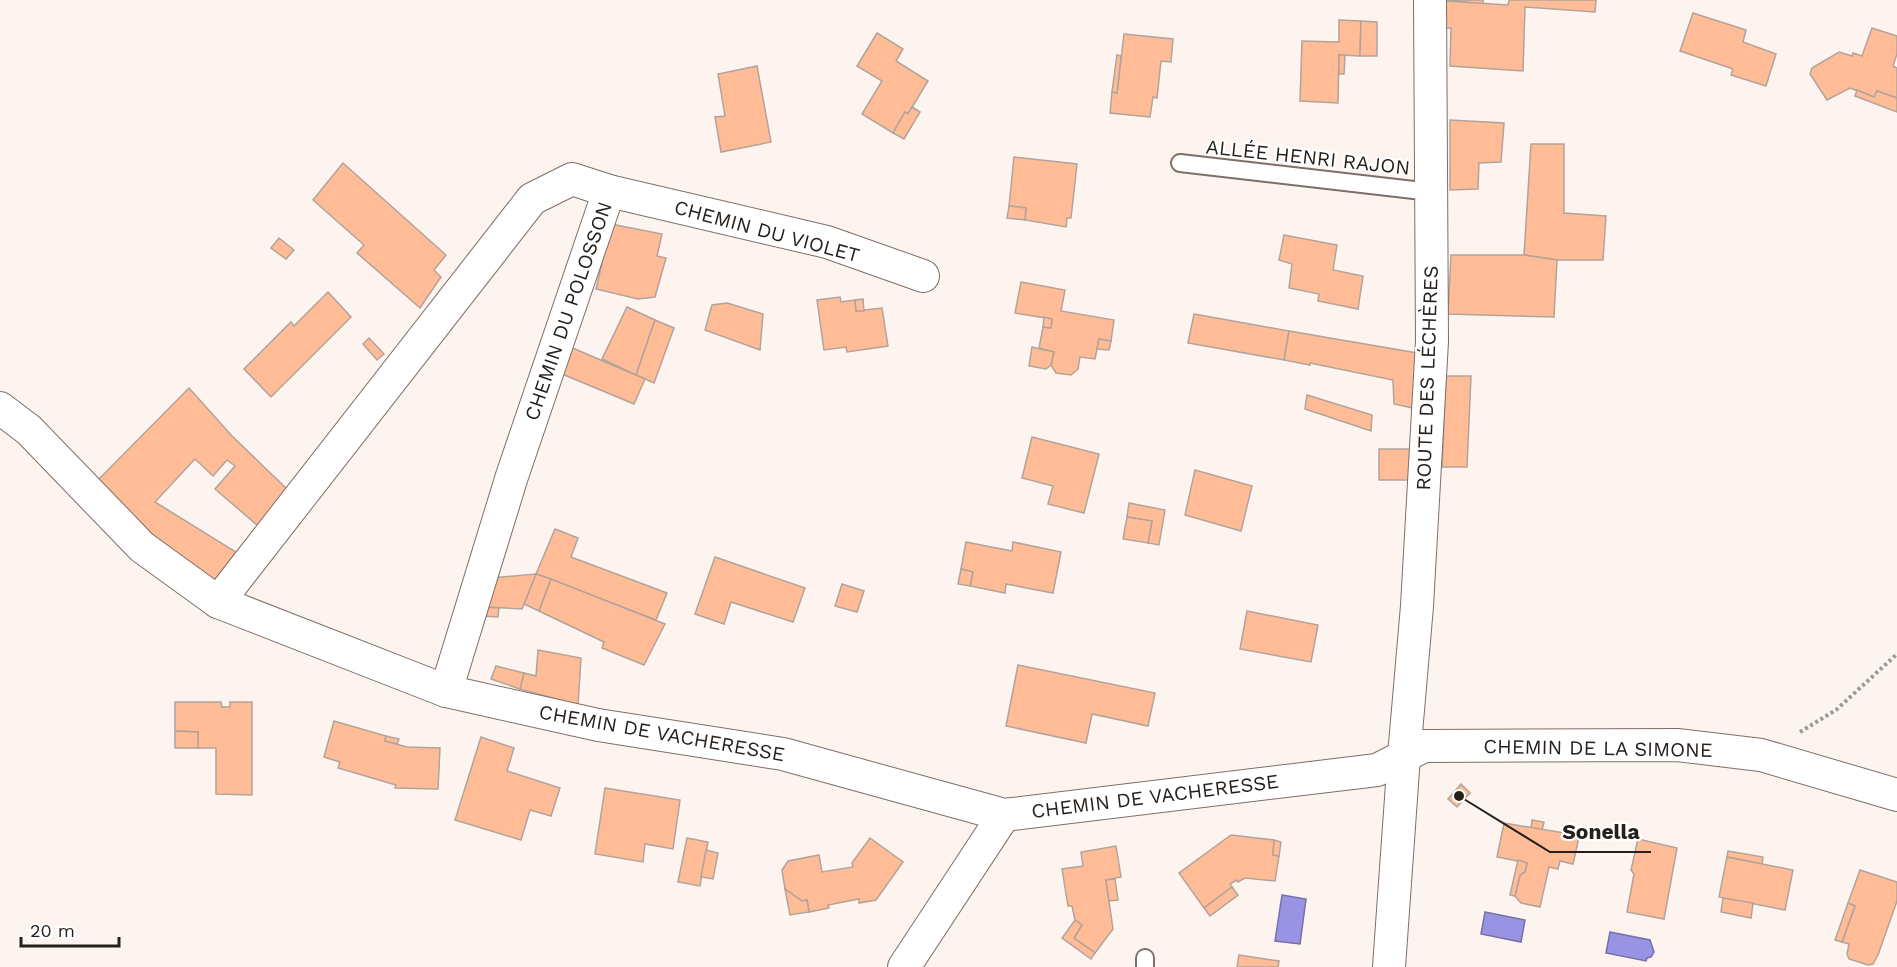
<svg xmlns="http://www.w3.org/2000/svg" width="1897" height="967" font-family="'Work Sans',sans-serif">
<style>
.water{fill:#9993e3;stroke:#7670a8;stroke-width:1.5}
.building{fill:#ffbc96;stroke:#b2a39b;stroke-width:1.5}
.lines{fill:none;stroke-linecap:round;stroke-linejoin:round}
.lane-casing{stroke:#7d6f67;stroke-width:20}
.street-casing{stroke:#7d6f67;stroke-width:34}
.path{stroke:#9f9792;stroke-width:4;stroke-dasharray:3 3;stroke-linecap:butt}
.lane{stroke:#fff;stroke-width:16}
.street{stroke:#fff;stroke-width:32}
.labels{text-anchor:middle;dominant-baseline:central;stroke-width:4.5;stroke-linejoin:round;paint-order:stroke}
.street-label{font-size:20px;fill:#26201d;stroke:#fff}
.leader{fill:none;stroke:#26201d;stroke-width:2}
.callout-dot{fill:#26201d;stroke:#fff;stroke-width:2}
.callout-label{font-size:21px;text-anchor:middle;font-weight:bold;fill:#26201d;stroke:#fff;stroke-width:4.5;stroke-linejoin:round;paint-order:stroke}
</style>
<rect width="100%" height="100%" fill="#fef4ef"/>
<g class="water">
<path d="M1282,895L1306,899L1300,944L1275,941Z"/>
<path d="M1485,912L1525,920L1521,942L1481,934Z"/>
<path d="M1610,932L1650,940L1654,952L1651,957L1647,958L1646,961L1606,953Z"/>
</g>
<g class="building">
<path d="M1446,0H1483V4Z"/>
<path d="M1509,0H1596L1595,12L1525,7L1523,71L1450,66L1451,28H1446V1L1508,5Z"/>
<path d="M1693,13L1746,30L1743,42L1776,54L1766,86L1731,75L1733,69L1680,51Z"/>
<path d="M1339,20L1361,21L1360,56L1339,55L1338,103L1300,101L1302,41L1339,42Z"/>
<path d="M1361,21L1377,22V56H1360Z"/>
<path d="M1872,28L1897,36V54L1893,66L1897,68V98L1877,91L1874,97L1850,88L1827,100L1810,74L1812,68L1839,52L1852,56L1853,53L1862,56Z"/>
<path d="M877,33L903,49L896,61L928,81L908,114L905,112L893,133L862,114L882,81L857,66Z"/>
<path d="M1124,34L1173,39L1171,62L1161,61L1157,98L1153,97L1150,117L1110,113L1112,92L1117,93Z"/>
<path d="M1117,55L1121,56L1117,93L1112,92Z"/>
<path d="M1339,55H1345L1344,74H1339Z"/>
<path d="M757,66L771,142L721,152L715,117L725,116L718,74Z"/>
<path d="M1857,90L1874,97L1877,91L1897,98V112L1855,96Z"/>
<path d="M912,107L920,112L904,139L893,133L905,112L908,114Z"/>
<path d="M1450,120L1504,123L1501,162L1479,163L1478,189L1450,190Z"/>
<path d="M1531,144H1564V213L1606,216L1603,260H1557L1524,255Z"/>
<path d="M1014,157L1077,164L1071,218H1067L1066,227L1025,220L1026,208L1009,206Z"/>
<path d="M343,163L446,255L434,270L441,277L420,308L357,253L364,245L313,200Z"/>
<path d="M1009,206L1026,208L1025,220L1007,218Z"/>
<path d="M611,224L662,234L657,256L666,258L655,297L638,299L596,289Z"/>
<path d="M1284,235L1337,245L1333,270L1363,276L1358,309L1318,301L1319,294L1289,288L1292,264L1279,260Z"/>
<path d="M279,238L294,250L286,259L271,248Z"/>
<path d="M1451,255H1524L1557,260L1554,317L1448,314Z"/>
<path d="M1021,282L1065,290L1061,311L1114,320L1111,341L1099,339L1095,359L1080,357L1078,369L1071,375L1056,373L1051,365L1054,352L1039,348L1043,327L1051,328L1052,319L1015,313Z"/>
<path d="M328,292L351,317L271,397L244,369L291,322L294,326Z"/>
<path d="M840,297L841,302L855,300L856,311L882,308L888,346L847,352L846,347L824,350L817,300Z"/>
<path d="M863,299L864,311H856L855,300Z"/>
<path d="M727,303L763,314L760,350L705,330L712,305Z"/>
<path d="M627,307L655,320L636,375L602,359Z"/>
<path d="M1194,314L1289,331L1284,360L1188,343Z"/>
<path d="M1044,317L1052,319L1051,328L1043,327Z"/>
<path d="M655,320L674,328L654,383L636,375Z"/>
<path d="M1289,331L1417,353V409L1394,404L1393,380L1310,363V365L1284,360Z"/>
<path d="M369,338L384,354L377,360L363,344Z"/>
<path d="M1099,339L1111,341L1109,350L1097,349Z"/>
<path d="M568,346L645,379L634,404L555,371Z"/>
<path d="M1032,347L1054,352L1051,365L1046,369L1029,366Z"/>
<path d="M1446,376H1471L1467,467H1442Z"/>
<path d="M189,388L232,436L288,490L257,525L215,489L235,466L227,460L213,476L195,459L155,502L239,554L220,587L138,532L97,481Z"/>
<path d="M1307,395L1372,415L1371,431L1305,409Z"/>
<path d="M1032,437L1099,454L1084,513L1048,504L1053,486L1022,478Z"/>
<path d="M1379,449H1416L1414,480H1379Z"/>
<path d="M1195,470L1252,486L1241,531L1185,515Z"/>
<path d="M1129,503L1165,510L1159,545L1148,543L1152,521L1127,517Z"/>
<path d="M1127,517L1152,521L1148,543L1123,539Z"/>
<path d="M555,529L578,538L571,557L667,593L656,620L536,574Z"/>
<path d="M966,542L1012,551L1013,542L1061,552L1053,593L1006,584L1005,593L970,586L973,572L961,569Z"/>
<path d="M715,557L805,588L793,622L731,602L724,624L695,614Z"/>
<path d="M961,569L973,572L970,586L958,584Z"/>
<path d="M536,574L551,579L539,611L524,604Z"/>
<path d="M536,574L522,609L484,607L491,578Z"/>
<path d="M551,579L665,624L644,665L602,648L604,642L539,611Z"/>
<path d="M842,584L864,591L857,612L835,606Z"/>
<path d="M484,607L499,608L498,617L482,616Z"/>
<path d="M1247,611L1318,625L1311,662L1240,649Z"/>
<path d="M538,650L581,658L578,705L520,689L524,673L536,676Z"/>
<path d="M1018,665L1155,693L1148,726L1092,714L1086,743L1006,726Z"/>
<path d="M496,666L524,673L520,689L491,679Z"/>
<path d="M175,702H221L222,707H230V702H252V795L216,794V748H198V732L175,731Z"/>
<path d="M334,721L386,736L385,741L407,747L440,748L438,789L395,788L396,785L338,768L340,762L324,757Z"/>
<path d="M175,731L198,732V748H175Z"/>
<path d="M386,736L399,739L397,744L385,741Z"/>
<path d="M481,737L514,748L507,771L560,788L551,816L530,810L521,840L455,820Z"/>
<path d="M1461,784L1470,793L1457,807L1448,799Z"/>
<path d="M605,788L680,800L673,849L645,844L643,862L595,854Z"/>
<path d="M1532,820L1544,822L1542,830L1531,828Z"/>
<path d="M1504,823L1564,833L1565,830L1580,833L1573,864L1560,861L1558,869L1549,867L1540,907L1521,903L1515,896L1520,875L1525,872L1527,863L1497,857Z"/>
<path d="M1231,835L1274,840L1273,855L1279,856L1275,881L1245,878L1238,882L1237,880L1230,884L1232,887L1204,908L1179,873Z"/>
<path d="M687,838L708,842L700,886L678,882Z"/>
<path d="M870,838L903,862L876,900L859,903V899L828,905L829,908L809,912L807,900L802,901L785,889L782,870L788,861L819,855L822,872L853,867L852,863Z"/>
<path d="M1638,839L1677,848L1664,919L1627,912L1634,874L1631,870Z"/>
<path d="M1274,840L1281,842L1279,856L1273,855Z"/>
<path d="M1116,846L1121,877L1106,880L1113,929L1095,953L1074,938L1082,925L1075,920L1072,906H1068L1062,869L1083,866L1081,852Z"/>
<path d="M706,850L718,853L713,879L701,877Z"/>
<path d="M1728,851L1763,857L1762,864L1727,857Z"/>
<path d="M1727,857L1793,870L1785,910L1719,897Z"/>
<path d="M1518,860L1527,863L1525,872L1520,875L1515,896L1510,895Z"/>
<path d="M1860,870L1897,882V901L1878,955L1873,964L1868,965L1849,959L1847,954L1849,944L1842,942L1855,906L1848,903Z"/>
<path d="M1115,879L1118,900L1109,901L1106,880Z"/>
<path d="M1232,887L1238,895L1210,916L1204,908Z"/>
<path d="M785,889L802,901L807,900L809,912L790,915Z"/>
<path d="M1723,898L1753,903L1751,918L1721,912Z"/>
<path d="M1848,903L1855,906L1842,942L1835,940Z"/>
<path d="M1075,920L1082,925L1074,938L1095,953L1091,959L1062,938Z"/>
<path d="M1239,955L1279,961L1278,967H1237Z"/>
</g>
<g class="lines">
<defs>
<g id="lane">
<path d="M1180,163L1431,192"/>
<path d="M1145,967V958"/>
</g>
<g id="street">
<path d="M609,191L827,242L923,276"/>
<path d="M0,408L29,430L142,547L218,602L446,691L598,725L783,754L1004,815L1377,770L1424,746L1677,745L1761,755L1897,795"/>
<path d="M218,602L532,199L572,179L609,191L512,476L446,691"/>
<path d="M904,967L1004,815"/>
<path d="M1389,967L1404,756L1417,606L1432,341L1430,0"/>
</g>
</defs>
<use href="#lane" class="lane-casing"/>
<use href="#street" class="street-casing"/>
<path class="path" d="M1800,732L1836,710L1897,654"/>
<use href="#lane" class="lane"/>
<use href="#street" class="street"/>
</g>
<g class="labels">
<g class="street-label">
<text transform="translate(1308 157) rotate(6)">ALLÉE HENRI RAJON</text>
<text transform="translate(767 231) rotate(15)">CHEMIN DU VIOLET</text>
<text transform="translate(568 311) rotate(-71)">CHEMIN DU POLOSSON</text>
<text transform="translate(1427 378) rotate(-88)">ROUTE DES LÉCHÈRES</text>
<text transform="translate(662 733) rotate(10)">CHEMIN DE VACHERESSE</text>
<text transform="translate(1598 748) rotate(1)">CHEMIN DE LA SIMONE</text>
<text transform="translate(1155 796) rotate(-7)">CHEMIN DE VACHERESSE</text>
</g>
</g>
<path class="leader" d="M1459 796L1550 852H1651"/>
<circle class="callout-dot" cx="1459" cy="796" r="6"/>
<g class="callout-label">
<text x="1601" y="839">Sonella</text>
</g>
<path d="M21 937v9h98v-9" fill="none" stroke="#26201d" stroke-width="3"/>
<text x="30" y="937" font-size="18" fill="#26201d" stroke="#ffffff" stroke-width="4.5" paint-order="stroke">20 m</text>
</svg>
